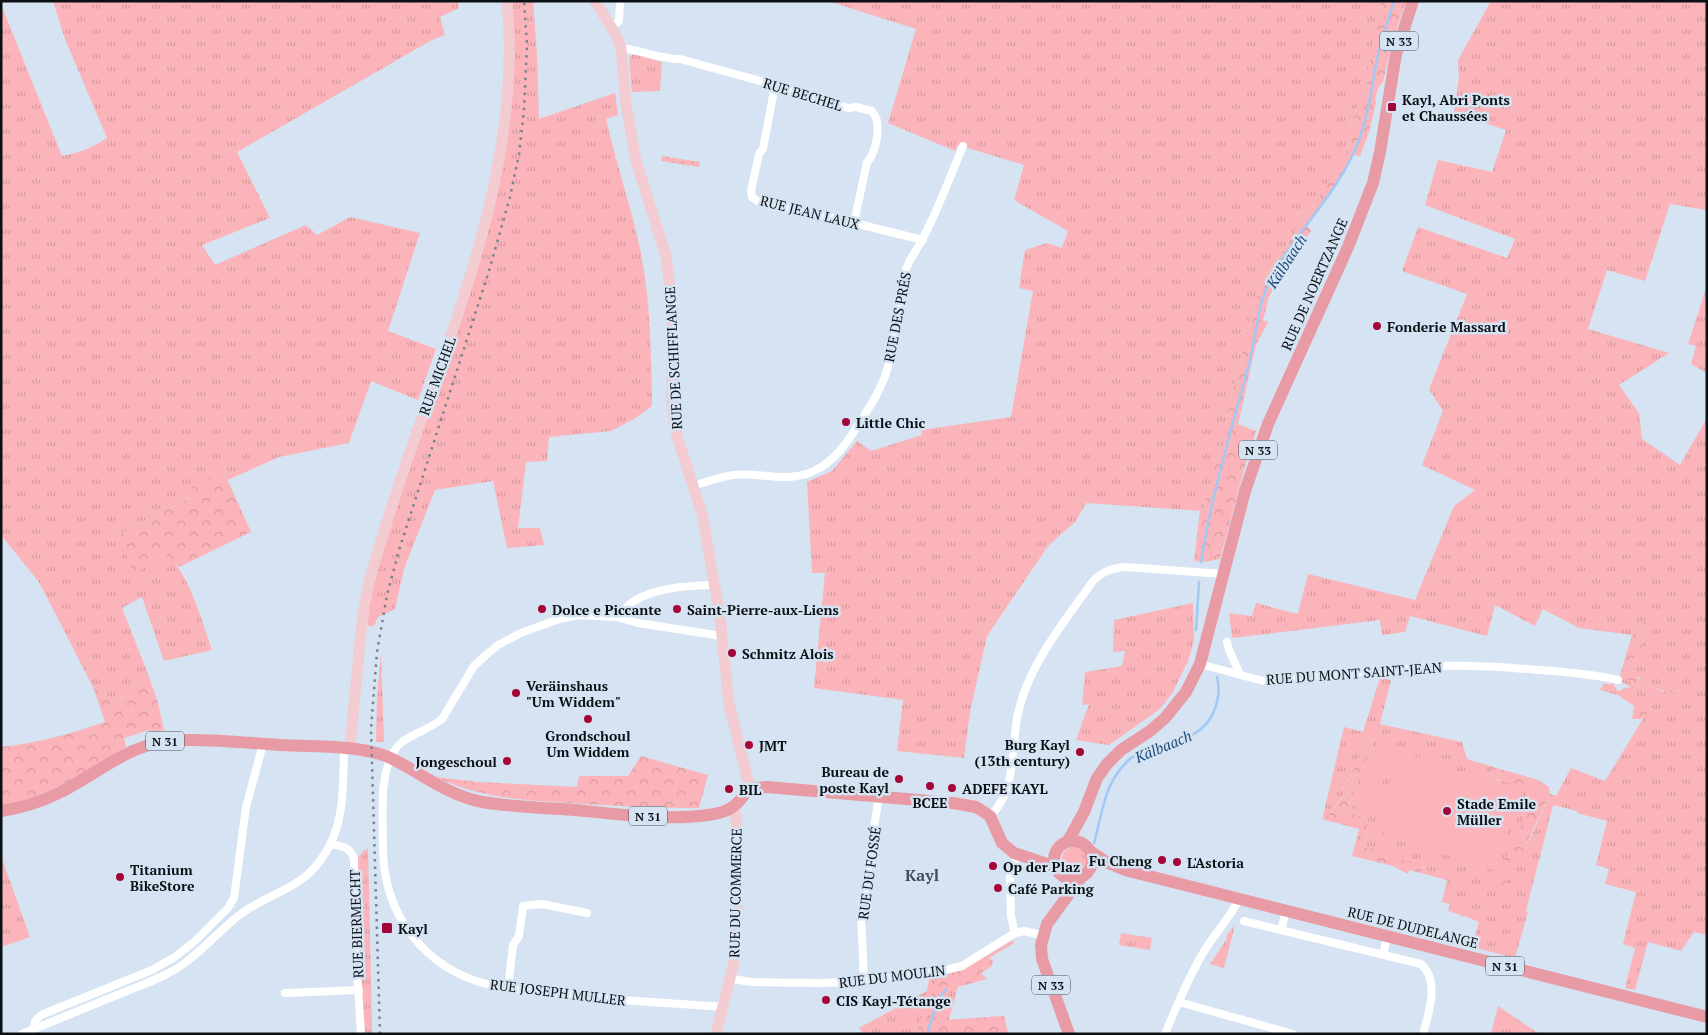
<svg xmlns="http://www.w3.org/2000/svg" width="1708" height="1035" font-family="'PT Serif',serif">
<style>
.grass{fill:url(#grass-tufts)}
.forest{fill:url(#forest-crowns)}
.garden{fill:url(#garden-dots)}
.pitch{fill:#fbb4b9}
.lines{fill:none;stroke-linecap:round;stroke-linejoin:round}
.stream{stroke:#a0c9f5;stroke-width:2.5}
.street{stroke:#fff;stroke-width:8}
.secondary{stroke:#f3ccd2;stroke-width:11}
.primary{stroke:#e89aa5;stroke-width:12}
.rail{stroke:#79838d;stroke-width:2.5;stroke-dasharray:2.5 5;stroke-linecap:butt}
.poi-dot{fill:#a30536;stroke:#d5e3f2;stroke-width:2}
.labels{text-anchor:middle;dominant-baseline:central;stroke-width:5;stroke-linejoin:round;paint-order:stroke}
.shield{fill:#d5e3f2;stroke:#484f57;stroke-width:1}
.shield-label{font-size:12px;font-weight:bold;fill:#0b1015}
.street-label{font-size:14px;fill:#0b1015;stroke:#d5e3f2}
.poi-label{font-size:14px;font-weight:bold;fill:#0b1015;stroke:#d5e3f2;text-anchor:start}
.water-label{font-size:15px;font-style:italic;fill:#1a4b7a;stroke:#d5e3f2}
.quarter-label{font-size:16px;font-weight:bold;fill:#414c59;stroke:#d5e3f2}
</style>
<defs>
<pattern id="grass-tufts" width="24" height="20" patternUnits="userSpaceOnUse" patternTransform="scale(1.25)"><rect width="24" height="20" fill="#fbb4b9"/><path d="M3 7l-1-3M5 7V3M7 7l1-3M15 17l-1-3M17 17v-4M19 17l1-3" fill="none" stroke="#d69a9e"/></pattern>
<pattern id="forest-crowns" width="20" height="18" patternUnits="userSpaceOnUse" patternTransform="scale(1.25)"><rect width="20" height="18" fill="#fbb4b9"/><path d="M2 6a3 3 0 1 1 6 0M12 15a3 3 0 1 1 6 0" fill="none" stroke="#d69a9e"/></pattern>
<pattern id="garden-dots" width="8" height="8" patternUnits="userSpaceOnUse" patternTransform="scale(1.25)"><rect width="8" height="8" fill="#fbb4b9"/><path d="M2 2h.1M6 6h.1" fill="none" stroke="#d69a9e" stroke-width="1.8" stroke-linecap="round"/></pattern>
</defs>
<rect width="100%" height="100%" fill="#d5e3f2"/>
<g class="grass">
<path d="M53,1H458L459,8L440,17L445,35L432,40L237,152L270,218L202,245L215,265L306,225L317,235L350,217L420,233L388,331L436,349L418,400L371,381L349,443L279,457L228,480L224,472L190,498L118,535C131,540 158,548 168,556C189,574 203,624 212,650L164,661L142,597L122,608L148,674L113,705L93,687L39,582L1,535V4L62,156C79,153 92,148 107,138L65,39Z"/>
<path d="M511,1H533L537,55L539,119L615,93L618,115L606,119C616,163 631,206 640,249C651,301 651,354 652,406L634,419L611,431L549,437L547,461L526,462L518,528H540L544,545L507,548L493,481L435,490L404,569L395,609L378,617L375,624L371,627L366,624L370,593L502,164Z"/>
<path d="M828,1H1382L1375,20L1373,41L1365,92L1359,100L1350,129L1348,147L1344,160L1264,278L1255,301L1203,511L1086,503L1076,521L1048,546L987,636L970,712L964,758L897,751L903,700L814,688L825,573H812L807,482L832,471L857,441L871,451L922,435L921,430L1011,417L1033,291L1019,288L1025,250L1047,243L1062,248L1068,231L1014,200L1024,165L958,145L955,151L888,123L916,29Z"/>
<path d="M1491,1H1707V210L1670,204L1645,281L1607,270L1588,329L1669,353L1619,385L1639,413L1642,439L1680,465L1707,418V935L1694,932L1681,951L1648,942L1635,990L1625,988L1635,948L1623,944L1636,892L1605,884L1609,869L1596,865L1607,821L1577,813V811L1553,805L1526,911L1528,912L1515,958L1472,947L1479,922L1465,916L1460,917L1461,915L1448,911L1450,904L1442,902L1447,880L1421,873L1424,866L1395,862L1391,855L1365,847L1368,819L1346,811L1372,748L1373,743L1370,737L1368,738L1349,780L1341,789L1347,791L1328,816H1323L1344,727L1363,732L1380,678L1391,680L1380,724L1462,742L1467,759L1500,769L1491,771L1490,774L1498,780L1525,786L1539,792L1498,880L1530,839L1550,794L1556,796L1571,768L1605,781L1643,719L1653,708L1634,706L1618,695L1600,690L1604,683L1611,685L1612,682L1617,690L1620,691L1624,688L1631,687L1618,680L1620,675L1659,698L1674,693C1657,691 1641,682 1630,669L1637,647L1642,649L1647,624L1645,622L1637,635H1632L1579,628L1543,609L1535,626L1495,605L1487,636L1410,616L1405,632L1382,635L1380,620L1232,638L1229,613L1252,616L1256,603L1298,614L1308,574L1415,600L1454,506L1475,490L1422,465L1443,411L1429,389L1467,294L1402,271L1418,227L1507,258L1515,239L1425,205L1438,160L1492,172L1506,130L1454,113L1459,77L1458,60Z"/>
<path d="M633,54L662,62L660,91L632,92L629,58Z"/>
<path d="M1707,286V373L1691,364L1696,346L1688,344Z"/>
<path d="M1193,603L1194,640L1188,661L1173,692L1160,709L1109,745L1076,740L1089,704L1082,705L1085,672L1122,666L1125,651L1113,652L1114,620Z"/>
<path d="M381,653L384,742H376L377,698Z"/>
<circle cx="1074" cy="859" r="12"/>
<path d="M368,849L372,1021V1034H364L362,1009L357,859L364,850Z"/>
<path d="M1,856L30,937L1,947Z"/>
<path d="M1235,925L1224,968L1210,964L1227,939L1226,936Z"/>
<path d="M1121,933L1152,938L1150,950L1119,945Z"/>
<path d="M962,970L949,1020L1004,1016L1008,1034H864L859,1028L927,991L929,979Z"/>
<path d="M1498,1006L1539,1034H1491Z"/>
</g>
<g class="forest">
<path d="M1382,1H1406L1391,46L1383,82L1378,88L1375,99L1376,103L1369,132L1360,156L1353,155L1333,190L1307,226L1311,231L1287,266L1269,297L1263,320L1268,322L1256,345L1238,424L1256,431C1242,473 1232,516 1220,559L1205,562L1194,561L1200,511H1203L1255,301L1264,278L1344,160L1348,147L1350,129L1359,100L1365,92L1373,41L1375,20Z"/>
<path d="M224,472L251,532L179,567L166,555L134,574L118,535L190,498L194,485Z"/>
<path d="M1644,621L1647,624L1642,649L1637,648L1630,669L1638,672L1637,678L1661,691L1674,693L1679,696L1673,704L1659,698L1620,675L1632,635H1637Z"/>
<path d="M148,674L158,703L164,730L153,733L149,730L124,738L126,747C87,770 47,800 1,805V747C38,743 70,734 105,722L93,687L113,705Z"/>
<path d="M1634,706L1653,707L1644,719H1632Z"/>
<path d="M1370,737L1373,743L1372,748L1346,811L1368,819L1365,847L1392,855L1395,862L1406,860L1424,865L1421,873L1409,870L1408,874L1393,866L1352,856L1359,829L1322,819L1323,816H1328L1347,792L1341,790L1349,780L1368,738Z"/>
<path d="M641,756L708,775L699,808C655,808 613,806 569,803C522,800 479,798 436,777L479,782L577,787L579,776H628Z"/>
<path d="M1500,769L1538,780L1549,787L1550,794L1506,887L1503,888L1502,882L1498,880L1505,857L1508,856L1533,796L1538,792C1523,784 1503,785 1490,774L1491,770Z"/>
<path d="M1013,940L1014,943L989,958L993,961L992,966L981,973L987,979L950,989L941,1019L948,1020L1004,1016L1008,1034H972L956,1031L946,1032V1034H917C920,1014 932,997 937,978L962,970Z"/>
</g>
<path class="garden" d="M662,156L700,162L699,167L661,161Z"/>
<g class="pitch">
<path d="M1372,748L1390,754L1389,764L1372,813L1352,806Z"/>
<path d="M1400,751L1522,793L1495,871L1373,829Z"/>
</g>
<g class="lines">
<g class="stream">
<path d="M1201,562C1212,493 1232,427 1250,360C1256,333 1258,305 1270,280C1293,235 1332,200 1353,154C1368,123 1371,89 1378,55C1382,37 1389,19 1394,1"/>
<path d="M1196,630L1199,582"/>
<path d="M1094,843C1103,811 1104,781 1131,758C1135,755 1140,753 1145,752C1170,742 1204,739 1214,711C1219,699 1220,689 1217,677"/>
<path d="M927,1034L938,1000L946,989"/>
</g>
<g class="street">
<path d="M611,25L615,24L619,21L620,1"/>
<path d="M621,48C641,50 660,59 680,59L775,85L785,90L848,108L856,107L872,111C874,115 877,118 877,122C879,134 875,155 867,162L854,223"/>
<path d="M775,85L763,149L759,154L751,191L752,197C763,207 779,209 793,208L923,240"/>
<path d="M693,486C706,482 720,477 733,475C761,472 790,484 816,470C834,461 846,444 857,427C868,409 881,391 887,370C897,338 895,302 906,270C909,259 917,250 922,240C938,210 950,177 963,146"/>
<path d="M617,617C622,612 626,607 631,603C654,587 687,586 714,585"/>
<path d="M722,636L638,623L617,617L579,615L559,619L521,633L498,645L486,655L474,666L442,719C430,729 414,733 402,742C377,763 383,817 383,847C383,914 424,969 490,985C515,992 543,992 569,995C620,1001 672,1003 724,1007"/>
<path d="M1227,642C1229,654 1236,663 1240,675"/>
<path d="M1200,664L1263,681H1279C1331,675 1383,668 1435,666C1470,665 1505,667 1539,670C1565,672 1592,674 1618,680"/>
<path d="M990,816C1015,793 1012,750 1017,718C1027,666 1063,624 1093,581C1103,571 1112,568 1126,567L1223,574"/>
<path d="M330,844C341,846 350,846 354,859L356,956L361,1034"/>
<path d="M1244,921L1421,964C1440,981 1429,1012 1423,1034"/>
<path d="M1281,930L1286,911"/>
<path d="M1015,933L1011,916L1010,877L1017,855"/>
<path d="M1383,955L1387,937"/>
<path d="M731,979L753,982L819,983L854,982L936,972L962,966L1015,933L1024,931L1042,935"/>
<path d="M864,981L861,915L879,795"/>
<path d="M508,988L513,945L519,936L523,906L542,904L587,913"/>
<path d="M285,993L359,990"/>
<path d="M1179,1002L1293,1034"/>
<path d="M33,1032L35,1021L41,1015L152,970L175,957L195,941L228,908L234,898L246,807L263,744"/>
<path d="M22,1034C54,1021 85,1008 117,995C139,986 163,978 182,965C205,949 222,927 245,911C282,887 307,888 330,845C345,815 343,780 344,748"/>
<path d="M1165,1034C1176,1007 1188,979 1203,953C1214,934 1229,920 1239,899"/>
</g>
<g class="secondary">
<path d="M595,1L616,35L621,48L626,104L636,161L666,256L673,316L672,398L674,422L677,436L702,514L707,542L720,617L729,704L750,789"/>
<path d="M350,748C353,716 356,684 359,652C361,630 363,608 368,587C374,561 383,535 391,509C443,345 524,178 507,1"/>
<path d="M716,1034L734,962L737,917L736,820L734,807"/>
</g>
<g class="primary">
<path d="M1,811C21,808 41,802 59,793C103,771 130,741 183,740C215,739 248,743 280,745C313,747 348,745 380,754C391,757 400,763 409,768C433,782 455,797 482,802C512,807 545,808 575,810C619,814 664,821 708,815C716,814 727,812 734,806C749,793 742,788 767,787L953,803L976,807L990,816L1002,843L1014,853L1056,867"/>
<path d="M1068,841L1084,812L1097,778L1107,764L1121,750L1150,731L1165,718L1186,692L1200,664L1245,491L1268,424L1348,247L1373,183L1380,152L1396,54L1413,1"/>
<circle cx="1073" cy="860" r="19"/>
<path d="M1090,851L1106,862L1125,870L1707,1017"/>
<path d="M1069,1034L1042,959L1041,945L1047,924L1082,876"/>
</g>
<path class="rail" d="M380,1034L371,729L377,652L387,595L400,547L489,271L510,197L519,154L524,110L527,45L524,1"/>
</g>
<g class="poi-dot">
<rect x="1387" y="102" width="10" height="10" rx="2.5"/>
<circle cx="1377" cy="326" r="5"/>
<circle cx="846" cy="422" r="5"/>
<circle cx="542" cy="609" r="5"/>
<circle cx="677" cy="609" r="5"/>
<circle cx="732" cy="653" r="5"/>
<circle cx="516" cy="693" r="5"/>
<circle cx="588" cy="719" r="5"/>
<circle cx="749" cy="745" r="5"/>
<circle cx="1080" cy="752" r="5"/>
<circle cx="507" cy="761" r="5"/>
<circle cx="899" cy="779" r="5"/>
<circle cx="930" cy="786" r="5"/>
<circle cx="952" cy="788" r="5"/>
<circle cx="729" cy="789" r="5"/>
<circle cx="1447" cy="811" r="5"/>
<circle cx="1162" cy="860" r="5"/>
<circle cx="1177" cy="862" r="5"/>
<circle cx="993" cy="866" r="5"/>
<circle cx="120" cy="877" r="5"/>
<circle cx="998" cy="888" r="5"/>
<rect x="381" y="922" width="12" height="12" rx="2.5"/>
<circle cx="826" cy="1000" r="5"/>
</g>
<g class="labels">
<g class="shield">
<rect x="1380" y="31.5" width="38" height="19" rx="4"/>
<rect x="1239" y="440.5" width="38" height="19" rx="4"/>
<rect x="146" y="731.5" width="38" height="19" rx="4"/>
<rect x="629" y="806.5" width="38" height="19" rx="4"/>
<rect x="1486" y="956.5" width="38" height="19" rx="4"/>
<rect x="1032" y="975.5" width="38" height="19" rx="4"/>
</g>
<g class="shield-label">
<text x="1399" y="41">N 33</text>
<text x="1258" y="450">N 33</text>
<text x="165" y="741">N 31</text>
<text x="648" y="816">N 31</text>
<text x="1505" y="966">N 31</text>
<text x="1051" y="985">N 33</text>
</g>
<g class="street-label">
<text transform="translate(803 94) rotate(17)">RUE BECHEL</text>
<text transform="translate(810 212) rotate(14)">RUE JEAN LAUX</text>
<text transform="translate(1314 284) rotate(-66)">RUE DE NOERTZANGE</text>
<text transform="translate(897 317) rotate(-79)">RUE DES PRÉS</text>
<text transform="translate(673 358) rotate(-93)">RUE DE SCHIFFLANGE</text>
<text transform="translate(437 376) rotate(-70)">RUE MICHEL</text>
<text transform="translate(1354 673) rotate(-4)">RUE DU MONT SAINT-JEAN</text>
<text transform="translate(869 873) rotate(-82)">RUE DU FOSSÉ</text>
<text transform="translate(735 893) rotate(-89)">RUE DU COMMERCE</text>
<text transform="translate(356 924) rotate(-92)">RUE BIERMECHT</text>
<text transform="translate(1413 927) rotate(14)">RUE DE DUDELANGE</text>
<text transform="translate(892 976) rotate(-7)">RUE DU MOULIN</text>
<text transform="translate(558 992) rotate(7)">RUE JOSEPH MULLER</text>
</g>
<g class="poi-label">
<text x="1402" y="99">Kayl, Abri Ponts<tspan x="1402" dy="16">et Chaussées</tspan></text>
<text x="1387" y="326">Fonderie Massard</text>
<text x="856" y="422">Little Chic</text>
<text x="552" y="609">Dolce e Piccante</text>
<text x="687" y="609">Saint-Pierre-aux-Liens</text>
<text x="742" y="653">Schmitz Alois</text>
<text x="526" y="685">Veräinshaus<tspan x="526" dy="16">"Um Widdem"</tspan></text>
<text x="588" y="735" text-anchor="middle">Grondschoul<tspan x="588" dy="16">Um Widdem</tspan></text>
<text x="1070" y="744" text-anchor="end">Burg Kayl<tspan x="1070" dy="16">(13th century)</tspan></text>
<text x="759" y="745">JMT</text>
<text x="497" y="761" text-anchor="end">Jongeschoul</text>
<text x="889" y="771" text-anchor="end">Bureau de<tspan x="889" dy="16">poste Kayl</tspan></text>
<text x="962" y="788">ADEFE KAYL</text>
<text x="739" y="789">BIL</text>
<text x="930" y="802" text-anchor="middle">BCEE</text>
<text x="1457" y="803">Stade Emile<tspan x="1457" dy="16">Müller</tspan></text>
<text x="1152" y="860" text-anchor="end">Fu Cheng</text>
<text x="1187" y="862">L'Astoria</text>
<text x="1003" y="866">Op der Plaz</text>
<text x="130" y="869">Titanium<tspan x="130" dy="16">BikeStore</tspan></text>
<text x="1008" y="888">Café Parking</text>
<text x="398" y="928">Kayl</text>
<text x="836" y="1000">CIS Kayl-Tétange</text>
</g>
<g class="water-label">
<text transform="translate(1286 261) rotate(-57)">Kälbaach</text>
<text transform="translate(1163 746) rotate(-23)">Kälbaach</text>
</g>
<g class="quarter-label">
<text x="922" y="875">Kayl</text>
</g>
</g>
<rect width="1708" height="1035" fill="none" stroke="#0b1015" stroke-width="5"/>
</svg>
